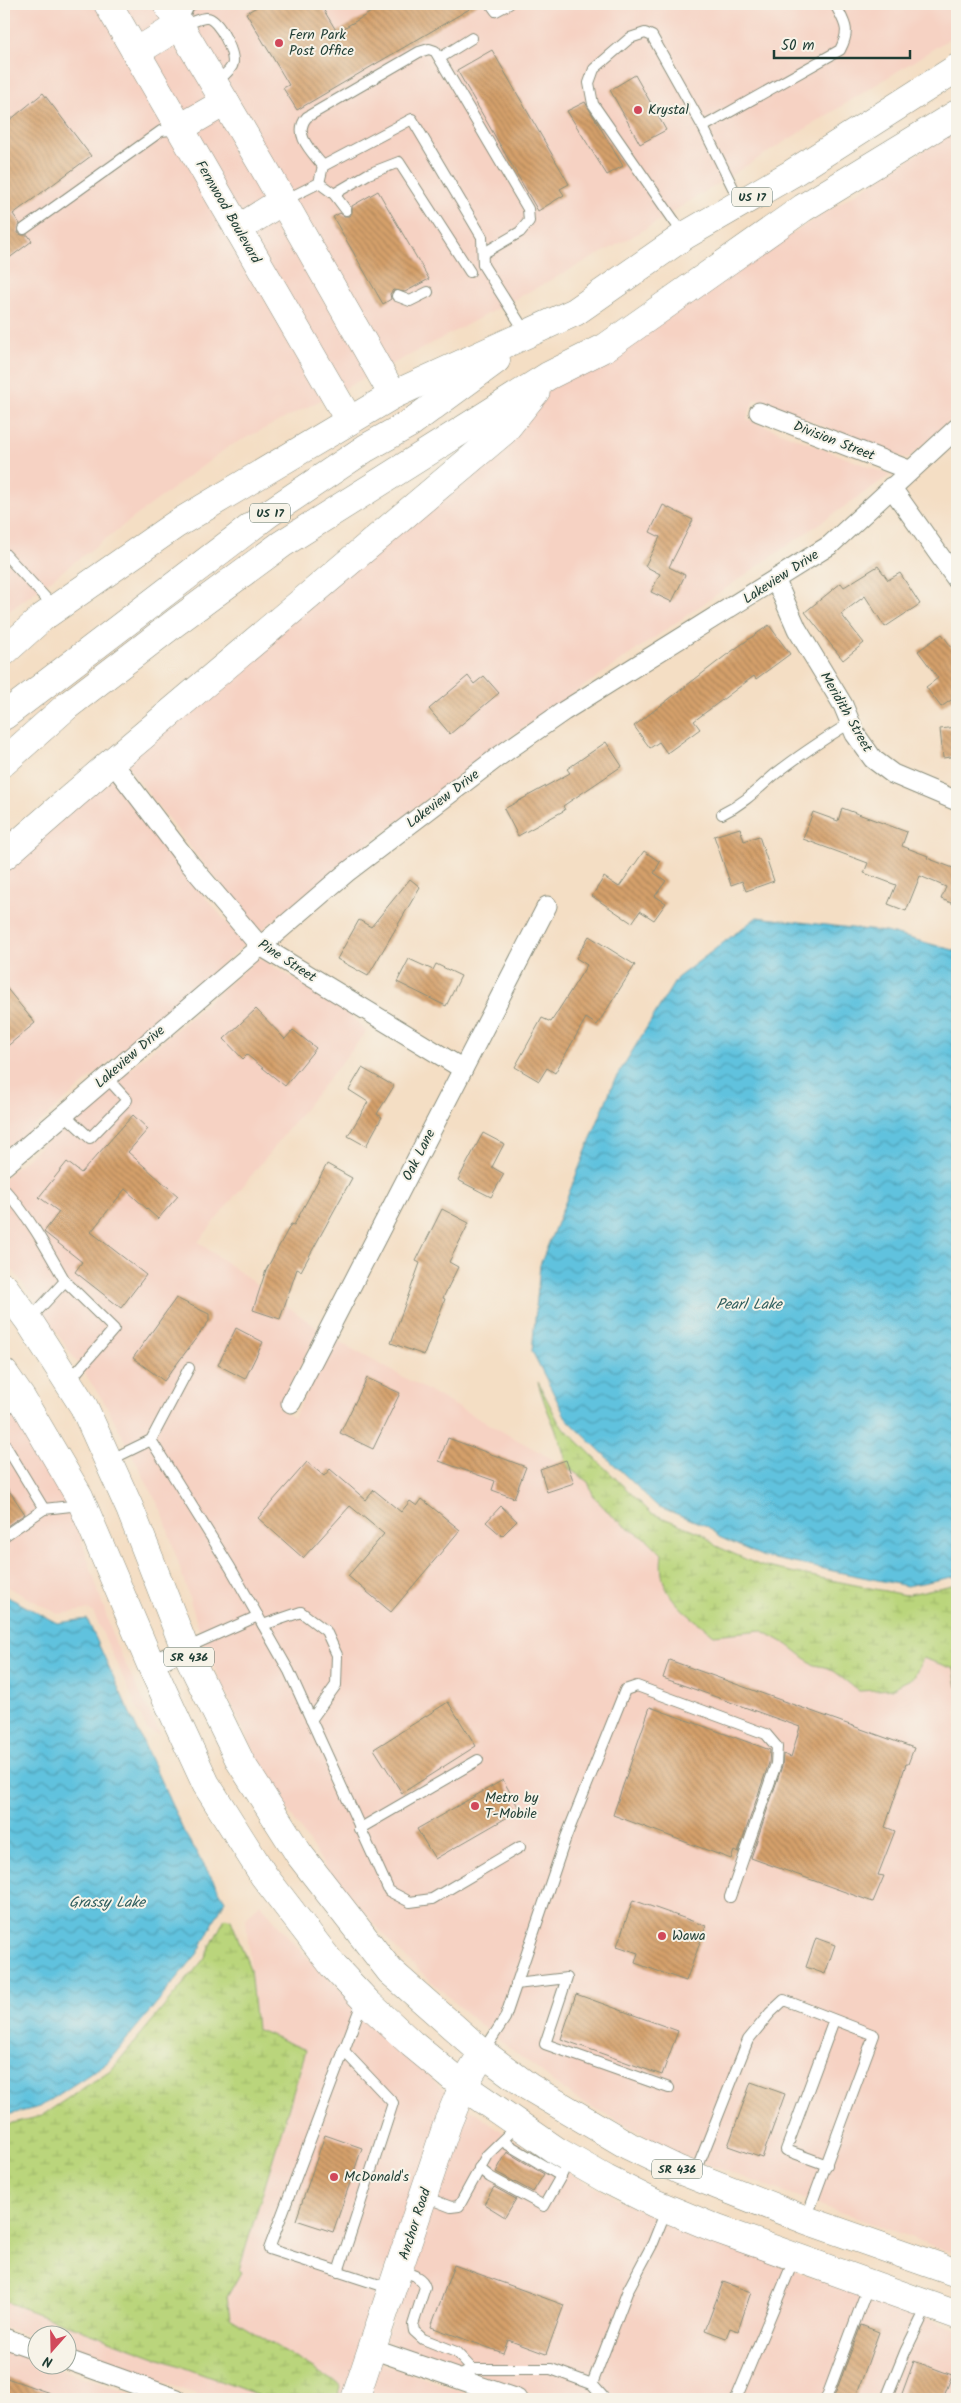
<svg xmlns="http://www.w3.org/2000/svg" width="961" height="2403" font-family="Kalam,sans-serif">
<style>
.built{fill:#f6d2c3}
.wetland{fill:url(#wetland-marsh);stroke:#6c8958}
.water{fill:url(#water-waves);stroke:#408089}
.building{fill:url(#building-back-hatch)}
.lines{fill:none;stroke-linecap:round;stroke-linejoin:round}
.lane-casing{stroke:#8a8e7c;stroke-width:12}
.street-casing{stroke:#8a8e7c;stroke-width:21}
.secondary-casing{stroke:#8a8e7c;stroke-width:29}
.primary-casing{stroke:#8a8e7c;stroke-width:29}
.lane{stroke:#fff;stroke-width:10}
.street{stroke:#fff;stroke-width:19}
.secondary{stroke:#fff;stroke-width:28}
.primary{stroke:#fff;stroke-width:28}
.poi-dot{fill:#d1495b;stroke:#f7f3e8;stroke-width:2}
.labels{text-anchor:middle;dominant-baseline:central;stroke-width:4;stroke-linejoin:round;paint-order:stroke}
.shield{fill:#f7f3e8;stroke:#60746a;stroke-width:1}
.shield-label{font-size:12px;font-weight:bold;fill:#1f3d34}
.poi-label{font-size:14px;fill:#1f3d34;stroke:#f7f3e8;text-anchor:start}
.street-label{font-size:14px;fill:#1f3d34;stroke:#f7f3e8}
.water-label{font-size:15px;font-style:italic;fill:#2f5e5e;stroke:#f7f3e8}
</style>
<defs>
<pattern id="wetland-marsh" width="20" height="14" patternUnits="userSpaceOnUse" patternTransform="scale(1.25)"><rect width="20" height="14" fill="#bad57b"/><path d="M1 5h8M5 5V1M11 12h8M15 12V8" fill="none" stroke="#9fb86b"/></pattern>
<pattern id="water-waves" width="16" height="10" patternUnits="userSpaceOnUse" patternTransform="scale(1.25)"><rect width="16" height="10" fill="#60c2de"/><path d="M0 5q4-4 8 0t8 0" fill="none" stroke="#4f9fb5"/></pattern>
<pattern id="building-back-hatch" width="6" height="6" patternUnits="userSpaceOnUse" patternTransform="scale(1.25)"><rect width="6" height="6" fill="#d5a06b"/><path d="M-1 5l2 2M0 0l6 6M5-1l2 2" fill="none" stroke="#ac8459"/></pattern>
</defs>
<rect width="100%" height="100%" fill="#f7f3e8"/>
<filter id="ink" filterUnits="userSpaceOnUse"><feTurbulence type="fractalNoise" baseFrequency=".02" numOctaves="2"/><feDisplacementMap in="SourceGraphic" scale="10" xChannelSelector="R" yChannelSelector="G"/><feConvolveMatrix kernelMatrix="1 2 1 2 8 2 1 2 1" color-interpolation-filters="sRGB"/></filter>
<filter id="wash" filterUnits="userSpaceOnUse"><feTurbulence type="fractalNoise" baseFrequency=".0096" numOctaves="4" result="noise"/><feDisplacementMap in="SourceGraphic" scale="20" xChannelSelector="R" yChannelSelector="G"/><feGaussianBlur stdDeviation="1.12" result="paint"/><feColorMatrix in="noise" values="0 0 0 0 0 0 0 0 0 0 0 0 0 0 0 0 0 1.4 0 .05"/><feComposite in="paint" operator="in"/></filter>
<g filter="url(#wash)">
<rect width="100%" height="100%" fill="#f4dec4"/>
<g class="built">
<path d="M4,4H957V34L639,233L410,355L228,447L4,615Z"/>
<path d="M957,126V415L907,459L754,399L747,419L890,475L493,749L341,864L261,931L198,857L125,763L553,384L931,146Z"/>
<path d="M110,776L183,871L245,944L4,1153V869Z"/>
<path d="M259,958L346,1010L366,1032L198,1242L319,1329L278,1408L294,1417L334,1339L567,1467L588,1482L594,1497L609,1513L625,1526L648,1540L662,1554L660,1570L788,1645L814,1665L829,1668L833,1672L914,1677L923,1657L954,1669L957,1687V2254L678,2154L572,2096L482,2027L399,1952L326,1868L265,1776L205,1648L163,1514L105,1403L19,1278L4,1259V1178Z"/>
<path d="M4,1390L60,1485L75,1520L116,1645L161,1735L147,1730L93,1612L87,1610L58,1614L4,1585Z"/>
<path d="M260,1903L298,1948L437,2084L450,2093L345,2399H338L341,2385L230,2318L227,2297L241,2272L239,2270L306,2050L256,2029L246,1919Z"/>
<path d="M465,2105L528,2150L634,2208L790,2269L957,2329V2399H550L384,2342Z"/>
<path d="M4,2301L269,2399H210L68,2349V2336H38L37,2339L4,2327Z"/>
<path d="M4,2349L37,2361L38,2366H51L146,2399H4Z"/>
<path d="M377,2362L485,2399H365Z"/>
</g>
<g class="wetland">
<path d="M538,1382L559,1423L651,1513L703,1534L716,1546L761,1566L905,1595L957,1584V1687L954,1669L923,1658L914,1677L891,1689L859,1691L829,1668L814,1665L788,1645L761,1630L714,1635C685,1611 656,1596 662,1554L648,1540L625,1526L609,1513L594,1497L588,1482L567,1467C562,1437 545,1411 538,1382Z"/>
<path d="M225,1918L231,1920L250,1969L256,2029L306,2050L239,2270L241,2272L227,2297L230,2318L341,2386L338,2399H269L4,2301V2125L41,2116L112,2069L204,1959Z"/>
</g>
<g class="water">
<path d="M757,917L886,932L957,951V1576L907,1586L764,1557L719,1537L707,1526L657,1506L566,1418L532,1351L540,1265L614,1081L677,978Z"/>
<path d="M4,1595L57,1623L87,1619L184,1832L225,1900L198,1953L108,2062L40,2107L4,2116Z"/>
</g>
<g id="blocks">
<g class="building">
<path d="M262,4H320L337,32L385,4H478L297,110L283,88L289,85L246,13Z"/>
<path d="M492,50L569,184L560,189L564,195L538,211L457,70Z"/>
<path d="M635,75L666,130L640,144L610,90Z"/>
<path d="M43,93L91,156L13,214L20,224L18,233L22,235H28L32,241L4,262V125Z"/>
<path d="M585,102L623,166L607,175L567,111Z"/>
<path d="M378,191L429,279L405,292L393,290L390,294L391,299L383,304L333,217L340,213L344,216H350L352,212V206Z"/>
<path d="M663,505L693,520L669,567L685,575L672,602L651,592L660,574L645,566L660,537L650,532Z"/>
<path d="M878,566L888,580L900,573L920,604L885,627L865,596L841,614L864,643L843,660L805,612L841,583L844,587Z"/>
<path d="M769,625L790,654L756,679L754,676L694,721L700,729L667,753L659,742L650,748L634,726L725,656Z"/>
<path d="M942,634L957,655V696L941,707L926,687L938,678L918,651Z"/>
<path d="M468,676L474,684L484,676L499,693L450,734L429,709Z"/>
<path d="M957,727V756L943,758L940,729Z"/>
<path d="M606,742L622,766L563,806L565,810L518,836L504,809L570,773L567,769Z"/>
<path d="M842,808L907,832L902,846L928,856L927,858L953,868L957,860V905L941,899L946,887L920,876L906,911L888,904L896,885L864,873L868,863L803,839L813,812L838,821Z"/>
<path d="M740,828L744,841L759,836L774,881L746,891L742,881L731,885L714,836Z"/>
<path d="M644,851L660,862L654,873L666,881L655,896L666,903L654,920L640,911L632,923L592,896L604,877L619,887Z"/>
<path d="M410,879L420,887L368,976L337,959L359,920L371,927Z"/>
<path d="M589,936L635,965L597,1025L586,1018L555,1073L547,1068L539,1081L515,1067L542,1018L551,1022L587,965L576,958Z"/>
<path d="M409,959L433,970L436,964L461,976L446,1006L397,982Z"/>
<path d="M4,985L35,1023L4,1049Z"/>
<path d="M256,1009L285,1039L293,1030L316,1048L285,1086L247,1055L243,1059L224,1039Z"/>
<path d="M362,1068L394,1086L377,1114L382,1117L366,1146L348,1136L368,1102L349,1090Z"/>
<path d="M133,1115L148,1129L128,1152L178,1196L158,1219L125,1189L91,1232L146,1275L121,1308L75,1272L82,1262L44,1232L59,1212L39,1197L67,1162L81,1173Z"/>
<path d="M483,1133L504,1144L492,1167L504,1174L491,1197L458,1180Z"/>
<path d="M327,1164L352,1178L301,1271L297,1269L280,1319L253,1310L266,1270L291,1224L294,1225Z"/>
<path d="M442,1209L469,1223L449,1262L458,1267L443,1298L445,1299L424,1355L391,1343L420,1263L416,1261Z"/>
<path d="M176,1298L209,1314V1321L164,1381L133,1358Z"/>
<path d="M236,1328L263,1342L245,1379L218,1365Z"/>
<path d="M367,1378L400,1393L373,1449L340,1433Z"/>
<path d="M448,1438L526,1467L514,1498L492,1490L495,1481L439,1461Z"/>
<path d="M566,1460L574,1483L547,1492L540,1469Z"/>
<path d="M307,1462L324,1476L330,1469L366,1500L374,1490L401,1512L410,1501L417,1506L422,1499L460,1530L391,1612L348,1576L384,1534L350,1506L303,1558L258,1518Z"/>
<path d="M4,1483L25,1514L4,1528Z"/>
<path d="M501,1506L517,1521L502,1536L486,1522Z"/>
<path d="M669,1660L914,1748L908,1764H906L885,1827L895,1831L878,1875L884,1876L873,1902L751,1858L782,1766L783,1754L791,1757L800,1727L663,1678Z"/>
<path d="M448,1702L476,1746L402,1793L374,1749Z"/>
<path d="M650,1707L770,1750L769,1763L738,1853L734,1851L731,1859L613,1815Z"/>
<path d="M503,1780L520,1810L435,1859L417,1829Z"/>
<path d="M633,1900L706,1926L686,1981L635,1963L638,1953L617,1946Z"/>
<path d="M816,1938L835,1945L825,1974L806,1967Z"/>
<path d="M576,1994L678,2031L662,2075L561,2039Z"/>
<path d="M751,2082L785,2094L762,2158L728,2146Z"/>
<path d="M325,2135L362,2148L333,2232L296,2220Z"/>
<path d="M507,2152L544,2174L533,2192L496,2172Z"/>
<path d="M494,2187L516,2199L505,2217L484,2204Z"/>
<path d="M454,2265L564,2305L546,2354L508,2340L503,2353L431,2327Z"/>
<path d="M723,2282L751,2292L738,2331L730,2328L726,2338L705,2330Z"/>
<path d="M861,2325L879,2332L855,2399H841L834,2397Z"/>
<path d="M914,2361L952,2375L943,2399H900Z"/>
<path d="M4,2377L61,2397V2399H4Z"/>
</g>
</g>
</g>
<g filter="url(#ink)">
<use href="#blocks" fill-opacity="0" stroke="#8a8e7c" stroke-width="1"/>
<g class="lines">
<defs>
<g id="lane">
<path d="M491,4L496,11L509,4"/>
<path d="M181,22L189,6L193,4"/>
<path d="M181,25C191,24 200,17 207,18C219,19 237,56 232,66C228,73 221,78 214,82"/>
<path d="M440,58L472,38"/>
<path d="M703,127L740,202"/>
<path d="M323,166C312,152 292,134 307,117L419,52L429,49L435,51L528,209L529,221L520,232L484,253"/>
<path d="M319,183L334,194L346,210"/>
<path d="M334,194L368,174L399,162L470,272"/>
<path d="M283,201L319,183L323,166L412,119L482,237L483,265L526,333"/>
<path d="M24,229L161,131L179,129"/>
<path d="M684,235L593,104L589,83L594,69L630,38L645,33L652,36L703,127L840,50C851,29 845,24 835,4"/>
<path d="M397,296L410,301L428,292"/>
<path d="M4,553L54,607"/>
<path d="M722,814C743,804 757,790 774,775C798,756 824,739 850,723"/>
<path d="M64,1114L90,1138L127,1100L106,1077"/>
<path d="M4,1189C29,1216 47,1249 65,1281"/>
<path d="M30,1319L65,1281L114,1329L69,1381"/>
<path d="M4,1411L21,1399"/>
<path d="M151,1440L230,1567L289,1671L389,1891L410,1902L432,1899L520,1847"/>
<path d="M4,1443L44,1509L4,1536"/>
<path d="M110,1460L151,1440L189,1368"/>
<path d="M44,1509L80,1505"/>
<path d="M263,1625L301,1612L326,1631L337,1655L336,1685L311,1720"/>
<path d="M186,1648L258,1616"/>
<path d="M359,1829L478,1760"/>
<path d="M516,1984L567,1978L545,2044L669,2088"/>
<path d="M363,2000L269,2249L392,2289"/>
<path d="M483,2052L505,2018L566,1837L625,1690L637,1686L766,1734L777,1747L776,1764L730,1897"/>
<path d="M502,2141L561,2176L563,2172"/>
<path d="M827,2165L786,2150L834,2020"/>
<path d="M479,2168L490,2177L544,2206L561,2176"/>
<path d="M695,2174L748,2040L770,2013L784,2000L874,2035L806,2219"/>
<path d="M425,2197L451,2207L459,2206L487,2155L518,2125"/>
<path d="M400,2271C410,2274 422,2276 425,2287L413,2325L414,2331L423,2339L456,2352L472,2369"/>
<path d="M338,2272L393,2103L343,2050"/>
<path d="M456,2378L472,2369H551L592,2384L605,2399"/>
<path d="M592,2384L628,2290L653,2243L667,2208"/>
<path d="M736,2399L795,2257"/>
<path d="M826,2399L869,2284"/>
<path d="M886,2399L905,2352L928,2305"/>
</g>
<g id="street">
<path d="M759,412L909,470"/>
<path d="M891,487L957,580"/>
<path d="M776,581L797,629L843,705L855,734L873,759L893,774L957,801"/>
<path d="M112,762L190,864L259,945L463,1069"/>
<path d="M4,1166L346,873L498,757L564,711L830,545L957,428"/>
<path d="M291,1403L547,906"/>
<path d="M151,1665L185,1649"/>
<path d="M4,2338L38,2350"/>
<path d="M372,2349L517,2399"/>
<path d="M68,2360L177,2399"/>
</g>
<g id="secondary">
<path d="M108,4L349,420"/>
<path d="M167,4L263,166L393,395"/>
<path d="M136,52L180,25"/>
<path d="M180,128L225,102"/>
<path d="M238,229L282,201"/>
<path d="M355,2399L448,2122L463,2086L483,2053"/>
</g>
<g id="primary">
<path d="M4,652L43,617L175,525L393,395L575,312L684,236L791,174L957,68"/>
<path d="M4,716L268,514L366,448L409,424L496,360"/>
<path d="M4,762L67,706L176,622L282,544L548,376L606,347L803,208L957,114"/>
<path d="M4,856L112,762L504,431L536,391"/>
<path d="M4,1287L29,1321L84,1407L130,1509L185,1649L241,1763L299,1854L390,1971L483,2053L529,2087L629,2146L679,2170L806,2220L957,2273"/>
<path d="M4,1373L22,1399L79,1496L151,1665L206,1784L264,1876L334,1967L368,2003L412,2044L463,2086L557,2151L606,2179L654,2203L717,2229L957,2315"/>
</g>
</defs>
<use href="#lane" class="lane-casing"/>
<use href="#street" class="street-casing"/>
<use href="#secondary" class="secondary-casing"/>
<use href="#primary" class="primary-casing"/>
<use href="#lane" class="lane"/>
<use href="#street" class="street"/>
<use href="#secondary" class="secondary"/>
<use href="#primary" class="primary"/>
</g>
</g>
<g class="poi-dot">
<circle cx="279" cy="43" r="5"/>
<circle cx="638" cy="110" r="5"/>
<circle cx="475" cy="1806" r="5"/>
<circle cx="662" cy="1936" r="5"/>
<circle cx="334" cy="2177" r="5"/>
</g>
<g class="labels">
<g class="shield">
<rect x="732" y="187.5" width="40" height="19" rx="4"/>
<rect x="250" y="503.5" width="40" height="19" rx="4"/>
<rect x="164" y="1647.5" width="50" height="19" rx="4"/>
<rect x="652" y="2159.5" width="50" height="19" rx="4"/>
</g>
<g class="shield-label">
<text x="752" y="197">US 17</text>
<text x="270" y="513">US 17</text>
<text x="189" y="1657">SR 436</text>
<text x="677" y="2169">SR 436</text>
</g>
<g class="poi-label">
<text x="289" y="35">Fern Park<tspan x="289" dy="16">Post Office</tspan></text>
<text x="648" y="110">Krystal</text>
<text x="485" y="1798">Metro by<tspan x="485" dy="16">T-Mobile</tspan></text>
<text x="672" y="1936">Wawa</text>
<text x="344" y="2177">McDonald's</text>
</g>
<g class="street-label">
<text transform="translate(228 212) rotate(60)">Fernwood Boulevard</text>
<text transform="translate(834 441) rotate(21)">Division Street</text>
<text transform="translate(781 577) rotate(-33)">Lakeview Drive</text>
<text transform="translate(846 712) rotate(60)">Meridith Street</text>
<text transform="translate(443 799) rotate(-37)">Lakeview Drive</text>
<text transform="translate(287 961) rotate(33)">Pine Street</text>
<text transform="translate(130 1057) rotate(-41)">Lakeview Drive</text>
<text transform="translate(419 1155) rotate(-63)">Oak Lane</text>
<text transform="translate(415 2224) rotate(-72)">Anchor Road</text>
</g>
<g class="water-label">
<text x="749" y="1305">Pearl Lake</text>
<text x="107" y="1903">Grassy Lake</text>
</g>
</g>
<rect width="961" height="2403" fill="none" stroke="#f7f3e8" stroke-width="20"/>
<g transform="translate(52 2350) rotate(200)"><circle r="24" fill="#f7f3e8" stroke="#a1aaa0"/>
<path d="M0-4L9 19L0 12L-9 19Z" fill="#d1495b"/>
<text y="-8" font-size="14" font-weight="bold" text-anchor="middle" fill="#1f3d34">N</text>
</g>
<path d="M774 50v8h136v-8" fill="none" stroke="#1f3d34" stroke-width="2.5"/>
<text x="781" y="50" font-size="15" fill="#1f3d34" stroke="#f7f3e8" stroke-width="4" paint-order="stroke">50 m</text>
</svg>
